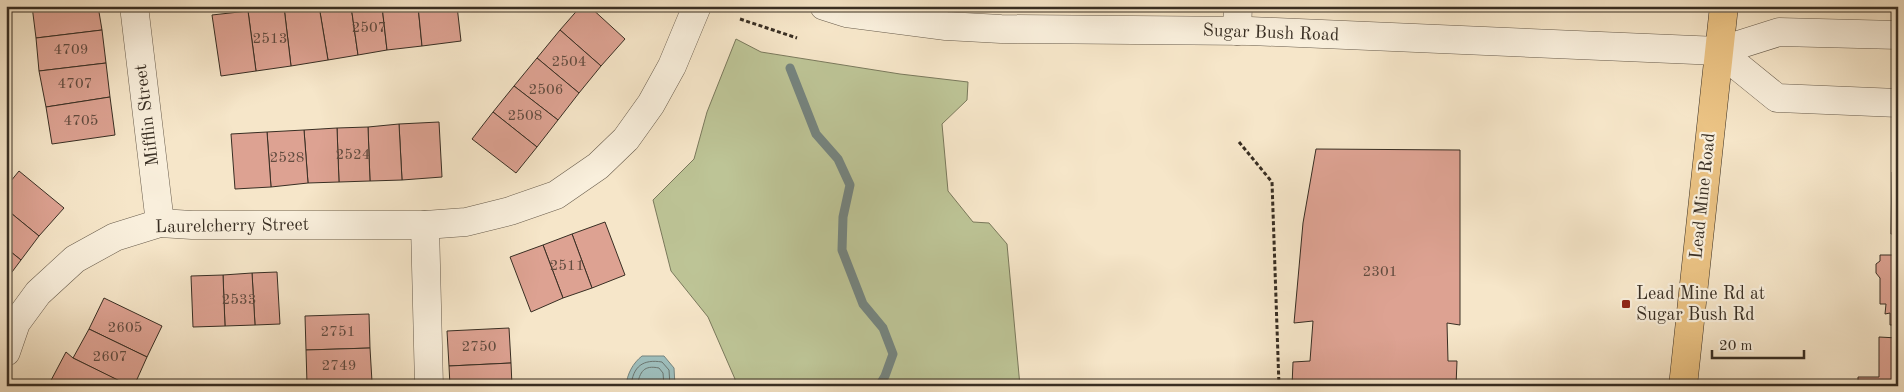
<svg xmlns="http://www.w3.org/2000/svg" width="1904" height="392" font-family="'Old Standard TT',serif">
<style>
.green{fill:#bdc496;stroke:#7a795c}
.water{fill:#9ebebc;stroke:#75847f}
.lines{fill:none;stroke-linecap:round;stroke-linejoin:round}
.shore{stroke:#6b7670;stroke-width:1}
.stream{stroke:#75847f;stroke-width:9}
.building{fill:#dda292;stroke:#382e23}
.minor-casing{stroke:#685c4c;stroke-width:29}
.major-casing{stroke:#382e23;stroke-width:29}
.path{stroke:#382e23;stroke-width:3;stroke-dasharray:4 2.5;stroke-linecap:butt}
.minor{stroke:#f9efdc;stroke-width:28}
.major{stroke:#ebc384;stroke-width:28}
.poi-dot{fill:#8f2418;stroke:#f9efdc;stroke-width:2}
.labels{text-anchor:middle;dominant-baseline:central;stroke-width:4.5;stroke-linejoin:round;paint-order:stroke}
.number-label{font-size:15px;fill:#614b3f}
.street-label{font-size:18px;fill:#382e23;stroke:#f9efdc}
.poi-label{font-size:18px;fill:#382e23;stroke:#f9efdc;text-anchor:start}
</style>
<rect width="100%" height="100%" fill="#f6e6c9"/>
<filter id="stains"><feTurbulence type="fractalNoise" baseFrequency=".004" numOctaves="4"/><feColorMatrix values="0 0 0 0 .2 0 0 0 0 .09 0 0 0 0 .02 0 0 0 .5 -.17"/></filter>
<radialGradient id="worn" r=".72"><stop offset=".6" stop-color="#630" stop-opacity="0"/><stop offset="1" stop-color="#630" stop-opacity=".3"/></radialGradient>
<path class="green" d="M736,39L761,52L900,74L968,82L967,100L942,124L948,191L973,222L989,223L1007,244L1020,386H734L735,379L708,317L671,271L653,200L694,159L707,112Z"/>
<path class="water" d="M642,356H664L674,368L675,386H626C627,374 633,363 642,356Z"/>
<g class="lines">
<g class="shore">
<path d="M631,386C633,366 643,359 662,362L669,370L670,386"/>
<path d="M637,386C640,371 644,365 659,368L663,373L664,386"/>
</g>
<path class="stream" d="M790,68L816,134L838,159L850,185L843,217L842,250L863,304L883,328L893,354L885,376L879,386"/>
</g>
<g class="building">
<path d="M32,6H98L102,30L36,38Z"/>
<path d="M319,6H351L358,55L328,60Z"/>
<path d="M319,6L328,60L291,66L284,7Z"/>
<path d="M351,6H382L387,50L358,55Z"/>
<path d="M382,6H418L422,46L387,50Z"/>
<path d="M418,6H457L461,41L422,46Z"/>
<path d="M581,6H589L625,39L601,66L560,30Z"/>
<path d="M284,7L291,66L256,71L248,11Z"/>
<path d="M248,11L256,71L221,76L212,15Z"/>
<path d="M102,30L106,63L39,71L36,38Z"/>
<path d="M560,30L601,66L579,93L537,58Z"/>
<path d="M537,58L579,93L558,120L514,86Z"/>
<path d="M106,63L110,97L46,107L39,71Z"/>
<path d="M514,86L558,120L537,147L493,112Z"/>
<path d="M110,97L115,135L52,144L46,107Z"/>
<path d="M493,112L537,147L516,173L472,139Z"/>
<path d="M439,122L442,177L402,180L399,124Z"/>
<path d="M399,124L402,180L370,181L368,127Z"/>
<path d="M368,127L370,181L339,182L337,128Z"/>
<path d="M337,128L339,182L308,183L304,130Z"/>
<path d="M304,130L308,183L271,187L267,132Z"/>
<path d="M267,132L271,187L235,189L231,134Z"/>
<path d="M1316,149L1460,150V325L1447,323L1448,361H1457L1456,386H1292L1293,362L1310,361L1313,321L1294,323L1303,223Z"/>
<path d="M19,171L64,208L39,236L6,209V187Z"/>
<path d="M1892,172H1898V234H1891Z"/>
<path d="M6,209L39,236L21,260L6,248Z"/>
<path d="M605,222L625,275L592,288L572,234Z"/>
<path d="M572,234L592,288L563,298L543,245Z"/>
<path d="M543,245L563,298L531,312L510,257Z"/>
<path d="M6,248L21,260L6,280Z"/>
<path d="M1880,255H1898V325H1890V313L1885,314L1886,304H1880V278L1876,273V264L1880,261Z"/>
<path d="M277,272L280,324L255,325L252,273Z"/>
<path d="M252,273L255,325L225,326L223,275Z"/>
<path d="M223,275L225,326L193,327L191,276Z"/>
<path d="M104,298L162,326L147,357L89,329Z"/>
<path d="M369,314L370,348L306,350L305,316Z"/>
<path d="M509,328L511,363L449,366L447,331Z"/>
<path d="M89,329L147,357L134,386H129L73,358Z"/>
<path d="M1879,337L1898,338V386H1858V377H1879Z"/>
<path d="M370,348L372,382L307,384L306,350Z"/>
<path d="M66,352L73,358L124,383L122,386H48Z"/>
<path d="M511,363L512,386H450L449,366Z"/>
<path d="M372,382V386H307V384Z"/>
</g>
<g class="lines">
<defs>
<g id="minor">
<path d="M134,6L160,223"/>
<path d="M824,6L846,13L946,26L1001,29L1250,31L1719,51L1779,32L1898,35"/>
<path d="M1237,31L1238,6"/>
<path d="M1719,51L1777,98L1898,103"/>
<path d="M425,225L429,386"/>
<path d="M6,352L16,323L38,293L75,259L115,237L160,223L192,225H425L466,222L510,211L556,195L598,166L626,139L651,104L672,66L697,6"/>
</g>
<path id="major" d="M1683,386L1724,6"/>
</defs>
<use href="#minor" class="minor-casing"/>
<use href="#major" class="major-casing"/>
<g class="path">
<path d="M740,19L797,38"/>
<path d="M1239,142L1272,182L1279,386"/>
</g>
<use href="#minor" class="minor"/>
<use href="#major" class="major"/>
</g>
<rect class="poi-dot" x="1621" y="299" width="10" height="10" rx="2.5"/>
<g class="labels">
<g class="number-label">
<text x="369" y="28">2507</text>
<text x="270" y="39">2513</text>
<text x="71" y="50">4709</text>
<text x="569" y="62">2504</text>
<text x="75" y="84">4707</text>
<text x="546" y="90">2506</text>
<text x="525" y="116">2508</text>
<text x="81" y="121">4705</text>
<text x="353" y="155">2524</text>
<text x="287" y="158">2528</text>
<text x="567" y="266">2511</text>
<text x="1380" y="272">2301</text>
<text x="239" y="300">2533</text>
<text x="125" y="328">2605</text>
<text x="338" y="332">2751</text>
<text x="479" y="347">2750</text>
<text x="110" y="357">2607</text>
<text x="339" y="366">2749</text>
</g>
<g class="street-label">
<text transform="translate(1271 33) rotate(2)">Sugar Bush Road</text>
<text transform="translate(147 115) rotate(-97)">Mifflin Street</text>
<text transform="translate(1703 196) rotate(-84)">Lead Mine Road</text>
<text transform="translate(232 226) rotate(-1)">Laurelcherry Street</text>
</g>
<g class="poi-label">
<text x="1636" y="294">Lead Mine Rd at<tspan x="1636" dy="21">Sugar Bush Rd</tspan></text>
</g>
</g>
<rect width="1904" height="392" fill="none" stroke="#f6e6c9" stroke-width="25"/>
<rect x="8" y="8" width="1889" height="377" fill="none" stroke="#382e23" stroke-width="2.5"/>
<rect x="12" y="12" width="1879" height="367" fill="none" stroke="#382e23"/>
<path d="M1712 350v8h92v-8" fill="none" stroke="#382e23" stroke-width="2.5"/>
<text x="1719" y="350" font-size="15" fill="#382e23" stroke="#f9efdc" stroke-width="4" paint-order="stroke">20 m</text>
<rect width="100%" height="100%" filter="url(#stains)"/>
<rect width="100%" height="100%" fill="url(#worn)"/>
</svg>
